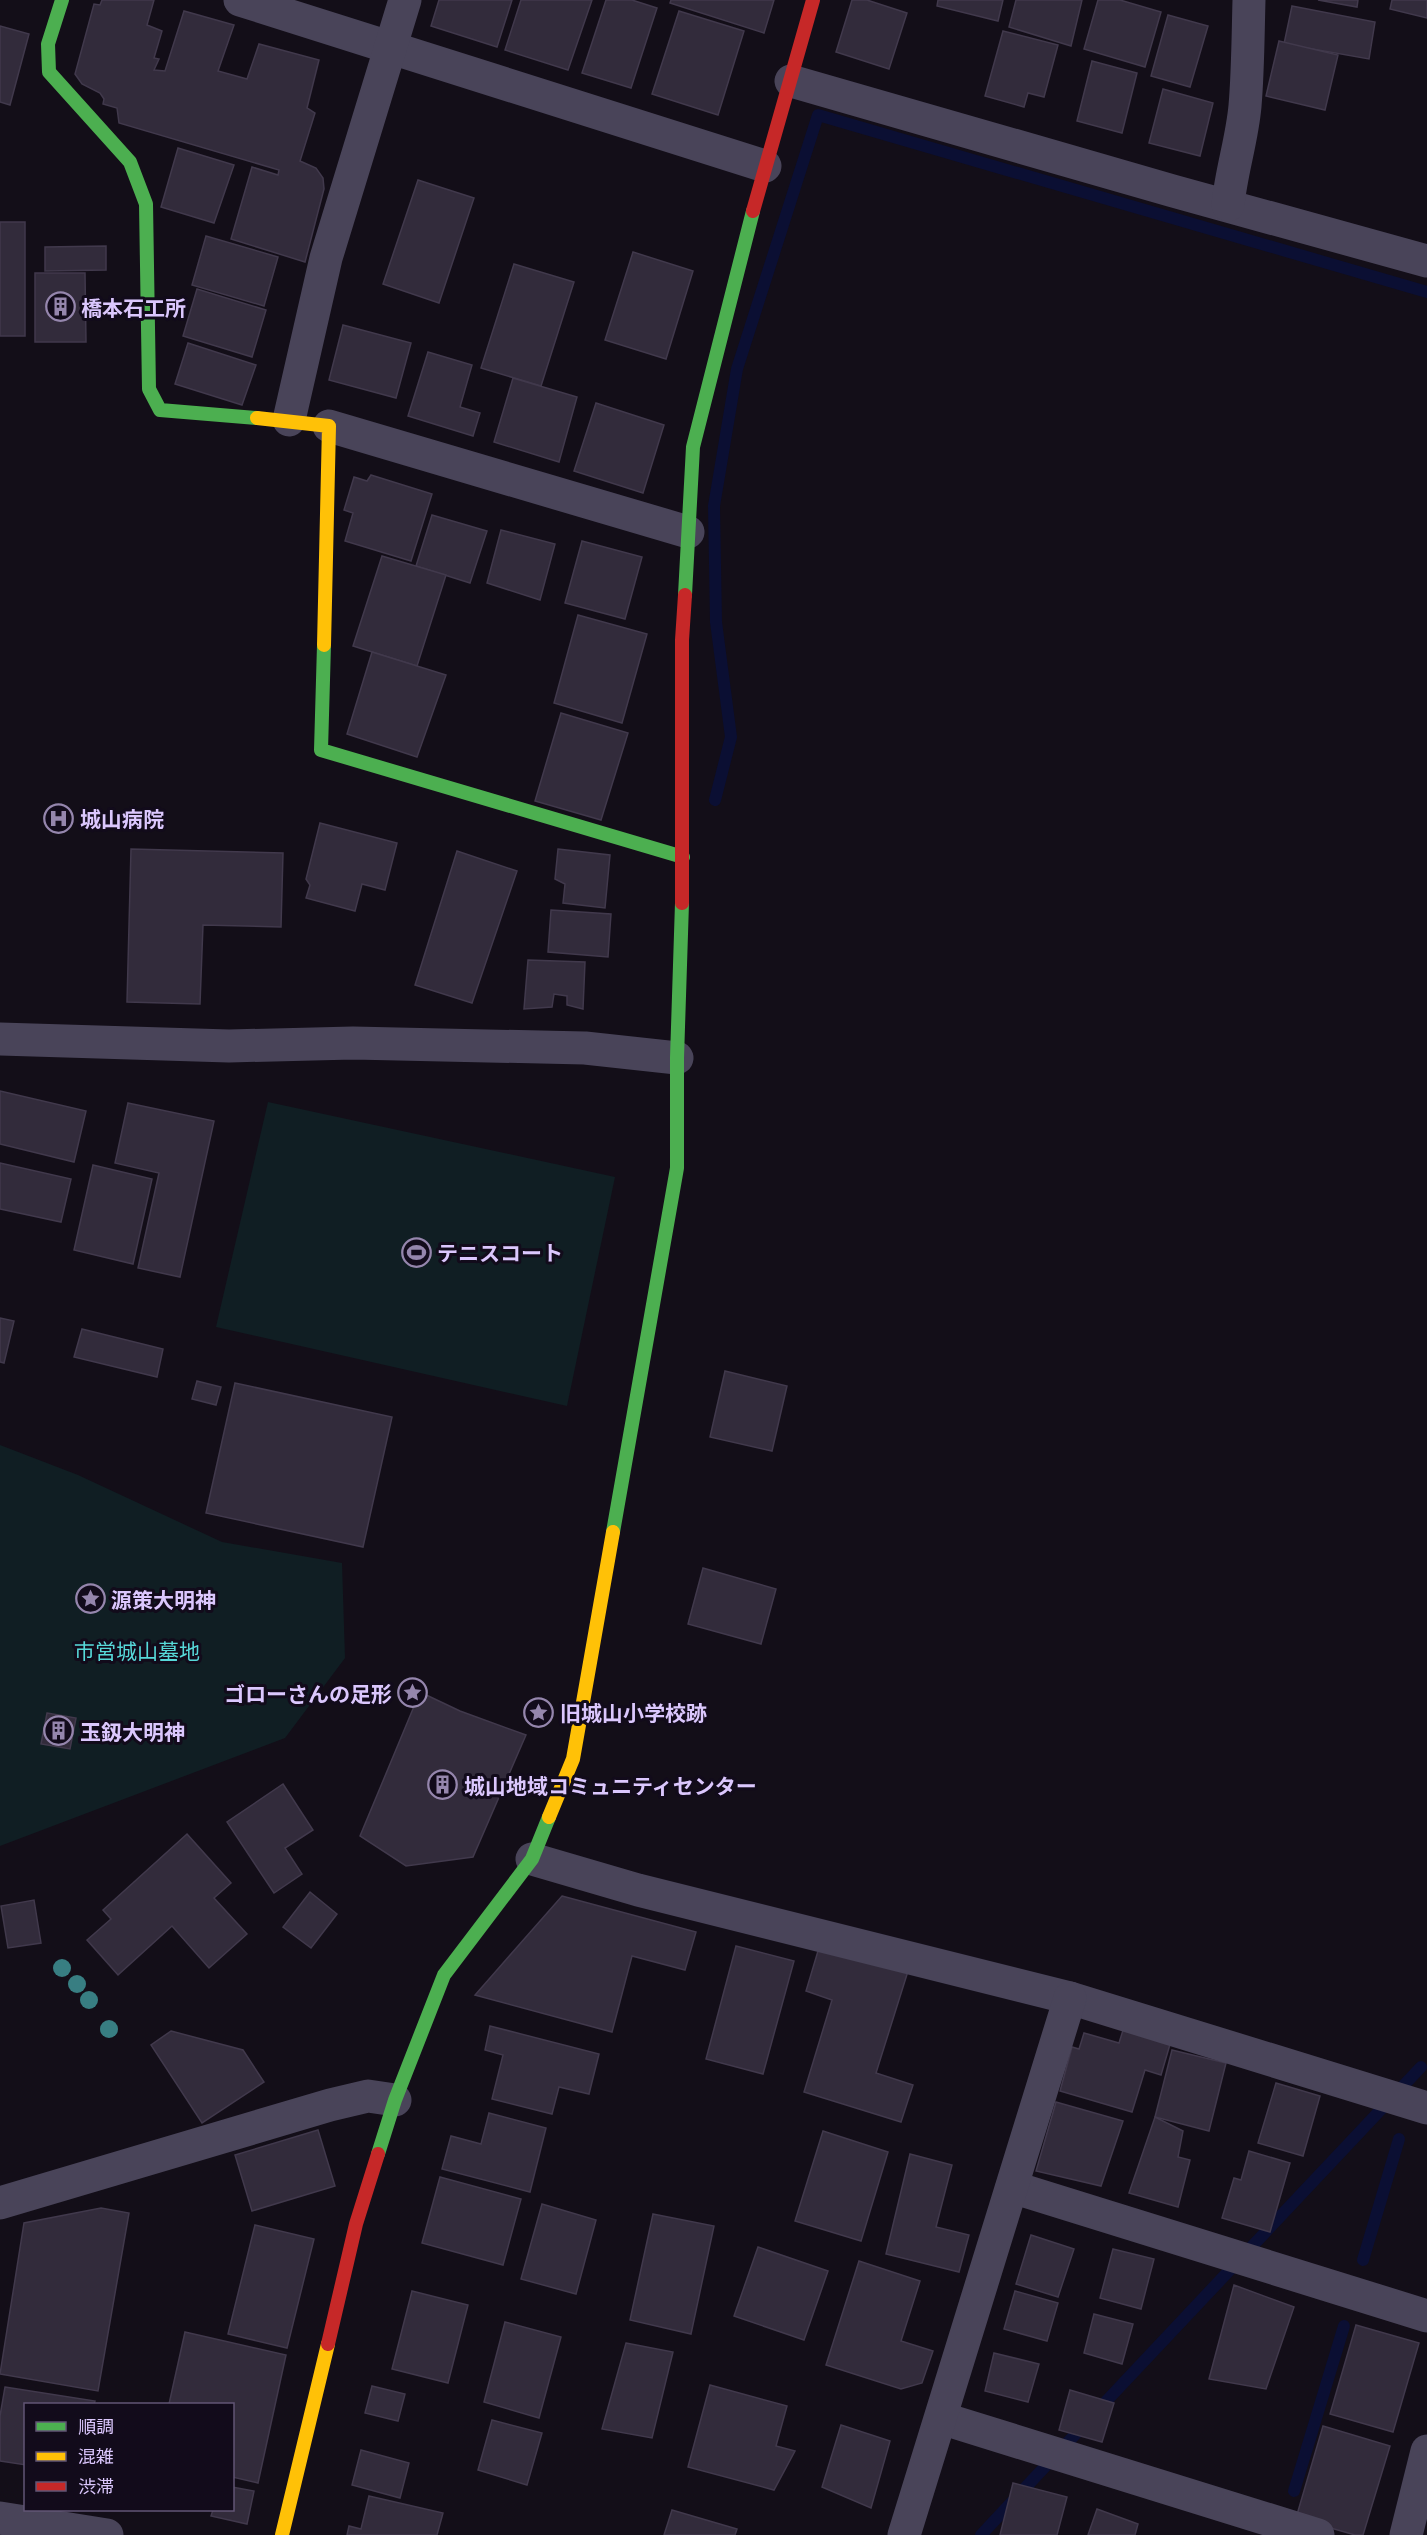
<svg xmlns="http://www.w3.org/2000/svg" width="1427" height="2535" font-family="Lato,'Noto Sans JP',sans-serif">
<style>
.green{fill:#101e23}
.lines{fill:none;stroke-linecap:round;stroke-linejoin:round}
.stream{stroke:#0b0f33;stroke-width:12}
.building{fill:#322b3b;stroke:#41394c;stroke-width:1.5}
.street{stroke:#494459;stroke-width:33}
.fast{stroke:#4caf50;stroke-width:14}
.slow{stroke:#ffc107;stroke-width:14}
.jam{stroke:#c62828;stroke-width:14}
.tree{fill:#387e82}
.labels{text-anchor:middle;dominant-baseline:central;stroke-width:6;stroke-linejoin:round;paint-order:stroke}
.poi-label{font-size:21px;font-weight:bold;fill:#dbc7fd;stroke:#120b1b;text-anchor:start}
.park-label{font-size:21px;fill:#57d9d9;stroke:#120b1b}
</style>
<rect width="100%" height="100%" fill="#130e18"/>
<g class="green">
<path d="M268,1102L615,1177L567,1406L216,1327Z"/>
<path d="M0,1445L78,1475L222,1542L342,1563L345,1658L285,1738L0,1846Z"/>
</g>
<g class="lines">
<g class="stream">
<path d="M715,800L731,737L716,622L714,506L737,369L818,115L1427,292"/>
<path d="M1363,2260L1399,2139"/>
<path d="M1097,2411L1421,2067"/>
<path d="M1294,2491L1344,2326"/>
<path d="M981,2535L1085,2424"/>
</g>
</g>
<g class="building">
<path d="M102,0H154L147,25L162,31L154,58L159,59L154,70L165,71L184,11L234,25L218,71L247,79L259,44L319,60L307,108L315,113L300,161L316,168L323,178L324,189L305,262L231,239L252,167L278,175L279,170L119,123L117,108L103,104L104,99L100,93L82,84L75,74L94,4L100,5Z"/>
<path d="M439,0H512L497,47L431,26Z"/>
<path d="M521,0H592L568,70L505,50Z"/>
<path d="M606,0H632L657,8L631,88L582,73Z"/>
<path d="M671,0H774L764,33L670,3Z"/>
<path d="M852,0H867L907,13L889,69L836,52Z"/>
<path d="M938,0H1003L998,21L937,6Z"/>
<path d="M1016,0H1082L1071,46L1009,27Z"/>
<path d="M1098,0H1120L1161,12L1145,67L1084,49Z"/>
<path d="M1318,0H1358L1357,7Z"/>
<path d="M1392,0H1427V18L1390,9Z"/>
<path d="M1292,6L1375,22L1369,59L1284,44Z"/>
<path d="M679,11L744,31L718,115L652,94Z"/>
<path d="M1168,15L1208,26L1190,87L1151,76Z"/>
<path d="M0,26L29,34L10,105L0,102Z"/>
<path d="M1003,31L1058,45L1044,97L1028,93L1024,107L985,96Z"/>
<path d="M1279,41L1338,55L1325,110L1266,96Z"/>
<path d="M1092,61L1137,73L1122,133L1077,121Z"/>
<path d="M1163,89L1213,103L1200,156L1149,143Z"/>
<path d="M178,148L234,165L214,223L161,207Z"/>
<path d="M418,180L474,198L439,303L383,284Z"/>
<rect x="0" y="222" width="25" height="114"/>
<path d="M206,236L278,257L264,306L192,285Z"/>
<path d="M106,246V270L45,271V247Z"/>
<path d="M633,252L693,271L666,359L605,340Z"/>
<path d="M514,264L574,282L541,386L481,368Z"/>
<path d="M35,273H85L86,342H35Z"/>
<path d="M197,289L266,310L252,357L183,336Z"/>
<path d="M343,325L411,343L396,398L329,380Z"/>
<path d="M188,343L256,365L242,405L175,384Z"/>
<path d="M428,352L472,365L460,407L480,413L473,436L408,416Z"/>
<path d="M513,378L577,397L559,462L494,442Z"/>
<path d="M596,403L664,425L643,493L574,471Z"/>
<path d="M371,475L432,494L411,561L345,541L353,513L344,510L354,477L367,481Z"/>
<path d="M432,515L487,531L470,583L416,566Z"/>
<path d="M501,530L555,544L540,600L487,583Z"/>
<path d="M582,541L642,557L625,619L565,603Z"/>
<path d="M382,556L446,575L417,666L353,646Z"/>
<path d="M578,615L647,634L622,723L554,703Z"/>
<path d="M372,652L446,675L417,757L347,734Z"/>
<path d="M561,713L628,733L601,820L535,801Z"/>
<path d="M320,823L397,843L385,890L362,884L355,911L306,898L310,885L306,879Z"/>
<path d="M131,849L283,853L281,927L203,925L200,1004L127,1002Z"/>
<path d="M558,849L610,855L605,908L563,903L565,884L555,879Z"/>
<path d="M457,851L517,871L472,1003L415,985Z"/>
<path d="M551,910L611,914L608,957L548,952Z"/>
<path d="M528,960L585,962L583,1009L567,1005V996L554,994L552,1007L524,1009Z"/>
<path d="M0,1091L86,1111L74,1162L0,1144Z"/>
<path d="M128,1103L214,1121L180,1277L138,1268L159,1173L115,1163Z"/>
<path d="M0,1163L71,1179L61,1222L0,1209Z"/>
<path d="M93,1165L152,1179L133,1264L74,1250Z"/>
<path d="M0,1318L14,1321L4,1363L0,1362Z"/>
<path d="M82,1329L163,1349L157,1377L74,1357Z"/>
<path d="M725,1371L787,1386L772,1451L710,1437Z"/>
<path d="M197,1381L221,1387L216,1405L192,1399Z"/>
<path d="M235,1383L392,1417L363,1547L206,1513Z"/>
<path d="M703,1568L776,1589L761,1644L688,1624Z"/>
<path d="M420,1692L460,1711L526,1735L473,1857L406,1866L360,1836Z"/>
<path d="M47,1713L76,1718L70,1749L41,1744Z"/>
<path d="M283,1784L313,1830L285,1848L302,1874L274,1893L227,1822Z"/>
<path d="M187,1834L231,1883L214,1898L247,1934L209,1968L172,1926L118,1975L87,1940L111,1919L103,1910Z"/>
<path d="M310,1892L337,1914L311,1948L283,1927Z"/>
<path d="M562,1896L696,1932L685,1970L632,1956L612,2032L475,1995Z"/>
<path d="M34,1900L41,1943L8,1948L1,1906Z"/>
<path d="M821,1941L909,1968L876,2073L913,2085L901,2122L804,2092L832,2000L806,1991Z"/>
<path d="M736,1946L794,1961L763,2074L706,2059Z"/>
<path d="M490,2026L599,2054L589,2094L559,2087L552,2114L492,2099L503,2055L485,2050Z"/>
<path d="M1124,2027L1171,2041L1161,2075L1145,2070L1132,2112L1060,2091L1072,2047L1079,2049L1084,2033L1119,2043Z"/>
<path d="M171,2031L243,2050L264,2082L202,2123L151,2045Z"/>
<path d="M1172,2050L1226,2063L1209,2131L1155,2117Z"/>
<path d="M1276,2083L1320,2096L1303,2156L1258,2143Z"/>
<path d="M1056,2102L1123,2121L1101,2186L1036,2171Z"/>
<path d="M489,2113L546,2128L530,2192L442,2169L451,2136L481,2144Z"/>
<path d="M1155,2117L1183,2131L1178,2157L1190,2160L1178,2207L1129,2193Z"/>
<path d="M318,2130L335,2186L252,2211L235,2155Z"/>
<path d="M823,2131L888,2152L861,2241L795,2221Z"/>
<path d="M1249,2151L1290,2163L1270,2232L1222,2218L1234,2178L1241,2180Z"/>
<path d="M910,2154L952,2165L936,2227L969,2235L959,2272L886,2254Z"/>
<path d="M440,2177L521,2199L503,2265L422,2243Z"/>
<path d="M542,2204L596,2220L576,2294L521,2279Z"/>
<path d="M101,2208L129,2213L98,2391L0,2374L24,2223Z"/>
<path d="M653,2214L714,2226L691,2334L630,2320Z"/>
<path d="M255,2225L314,2239L287,2348L228,2334Z"/>
<path d="M1031,2235L1074,2249L1058,2297L1016,2284Z"/>
<path d="M758,2247L828,2271L804,2340L734,2316Z"/>
<path d="M1113,2249L1154,2259L1141,2309L1100,2298Z"/>
<path d="M859,2261L920,2281L901,2341L933,2351L922,2383L901,2389L826,2365Z"/>
<path d="M1234,2285L1294,2307L1266,2389L1209,2379Z"/>
<path d="M412,2291L468,2305L448,2383L392,2369Z"/>
<path d="M1015,2291L1058,2303L1047,2341L1004,2329Z"/>
<path d="M1094,2314L1133,2324L1122,2364L1084,2353Z"/>
<path d="M505,2322L561,2337L539,2418L484,2402Z"/>
<path d="M1356,2325L1419,2343L1393,2432L1330,2414Z"/>
<path d="M185,2332L286,2355L258,2483L232,2477V2404H169Z"/>
<path d="M626,2343L673,2352L652,2438L602,2429Z"/>
<path d="M994,2353L1039,2364L1028,2402L985,2391Z"/>
<path d="M710,2385L787,2406L776,2446L795,2451L774,2490L688,2467Z"/>
<path d="M372,2386L405,2394L398,2421L365,2413Z"/>
<path d="M5,2387L95,2401L94,2404H26V2465L0,2461V2416Z"/>
<path d="M1070,2390L1114,2403L1102,2442L1059,2430Z"/>
<path d="M492,2420L542,2433L527,2485L478,2470Z"/>
<path d="M841,2425L890,2441L871,2508L822,2487Z"/>
<path d="M1323,2426L1390,2446L1363,2535H1355L1296,2518Z"/>
<path d="M361,2450L409,2463L400,2498L352,2485Z"/>
<path d="M1013,2483L1067,2497L1057,2535H1000Z"/>
<path d="M232,2487L254,2491L247,2524L211,2516L213,2510H232Z"/>
<path d="M369,2496L443,2513L437,2535H347L349,2526L361,2529Z"/>
<path d="M1097,2509L1138,2524L1135,2535H1088Z"/>
<path d="M672,2510L737,2529L735,2535H664Z"/>
</g>
<g class="lines">
<g class="street">
<path d="M240,0L765,166"/>
<path d="M791,81L1173,191L1427,261"/>
<path d="M1228,205C1231,172 1242,140 1245,106C1248,71 1248,35 1249,0"/>
<path d="M289,420L326,258L405,0"/>
<path d="M329,426L688,532"/>
<path d="M0,1039L229,1046L353,1043L585,1048L677,1058"/>
<path d="M532,1859L638,1890L1070,1998L1427,2108"/>
<path d="M1012,2187L1427,2316"/>
<path d="M0,2203L330,2105L368,2096L395,2100"/>
<path d="M941,2418L1318,2535"/>
<path d="M0,2518L107,2535"/>
<path d="M904,2535L1070,1998"/>
<path d="M1406,2535L1427,2451"/>
</g>
<g class="fast">
<path d="M62,0L48,44L49,72L130,162L146,204L149,389L160,410L257,418"/>
<path d="M685,595L693,447L753,211"/>
<path d="M324,645L321,750L683,857"/>
<path d="M613,1532L677,1168V1058L682,903"/>
<path d="M378,2154L395,2100L444,1975L532,1859L549,1817"/>
</g>
<g class="slow">
<path d="M257,418L329,426L324,645"/>
<path d="M549,1817L573,1759L613,1532"/>
<path d="M282,2535L328,2344"/>
</g>
<g class="jam">
<path d="M753,211L813,0"/>
<path d="M682,903V640L685,595"/>
<path d="M328,2344L356,2224L378,2154"/>
</g>
</g>
<g class="tree">
<circle cx="62" cy="1968" r="9"/>
<circle cx="77" cy="1984" r="9"/>
<circle cx="89" cy="2000" r="9"/>
<circle cx="109" cy="2029" r="9"/>
</g>
<defs>
<symbol id="building-ring" viewBox="-11 -11 22 22"><circle r="9.5" fill="#120b1b" stroke="#9586ad" stroke-width="1.5"/><path d="M-4-6H4V6H1V3H-1V6H-4ZM-2.5-4.3h1.7v1.8h-1.7ZM.8-4.3h1.7v1.8H.8ZM-2.5-1h1.7V.8h-1.7ZM.8-1h1.7V.8H.8Z" fill="#9586ad"/></symbol>
<symbol id="hospital-ring" viewBox="-11 -11 22 22"><circle r="9.5" fill="#120b1b" stroke="#9586ad" stroke-width="1.5"/><path d="M-5-5h3v3.5h4V-5h3V5h-3V1.5h-4V5h-3Z" fill="#9586ad"/></symbol>
<symbol id="stadium-ring" viewBox="-11 -11 22 22"><circle r="9.5" fill="#120b1b" stroke="#9586ad" stroke-width="1.5"/><path d="M0-5a6.5 5 0 1 0 0 10a6.5 5 0 1 0 0-10ZM-3.5-1.8h7v3.6h-7Z" fill="#9586ad"/></symbol>
<symbol id="sight-ring" viewBox="-11 -11 22 22"><circle r="9.5" fill="#120b1b" stroke="#9586ad" stroke-width="1.5"/><path d="M0-6L1.8-2.2L6-1.7L2.9 1.2L3.7 5.4L0 3.3L-3.7 5.4L-2.9 1.2L-6-1.7L-1.8-2.2Z" fill="#9586ad"/></symbol>
</defs>
<g fill-rule="evenodd">
<use href="#building-ring" x="44" y="290" width="33" height="33"/>
<use href="#hospital-ring" x="42" y="802" width="33" height="33"/>
<use href="#stadium-ring" x="400" y="1236" width="33" height="33"/>
<use href="#sight-ring" x="74" y="1582" width="33" height="33"/>
<use href="#sight-ring" x="396" y="1676" width="33" height="33"/>
<use href="#sight-ring" x="522" y="1696" width="33" height="33"/>
<use href="#building-ring" x="42" y="1714" width="33" height="33"/>
<use href="#building-ring" x="426" y="1768" width="33" height="33"/>
</g>
<g class="labels">
<g class="poi-label">
<text x="81" y="307">橋本石工所</text>
<text x="80" y="818">城山病院</text>
<text x="437" y="1252">テニスコート</text>
<text x="111" y="1599">源策大明神</text>
<text x="392" y="1693" text-anchor="end">ゴローさんの足形</text>
<text x="560" y="1712">旧城山小学校跡</text>
<text x="80" y="1731">玉釼大明神</text>
<text x="464" y="1785">城山地域コミュニティセンター</text>
</g>
<g class="park-label">
<text x="137" y="1650">市営城山墓地</text>
</g>
</g>
<rect x="24" y="2403" width="210" height="108" fill="#120b1b" stroke="#625675" stroke-width="1.5"/>
<rect x="36" y="2422" width="30" height="9" fill="#4caf50" stroke="#625675" stroke-width="1.5"/>
<text x="78" y="2433" font-size="18" fill="#dbc7fd">順調</text>
<rect x="36" y="2452" width="30" height="9" fill="#ffc107" stroke="#625675" stroke-width="1.5"/>
<text x="78" y="2463" font-size="18" fill="#dbc7fd">混雑</text>
<rect x="36" y="2482" width="30" height="9" fill="#c62828" stroke="#625675" stroke-width="1.5"/>
<text x="78" y="2493" font-size="18" fill="#dbc7fd">渋滞</text>
</svg>
